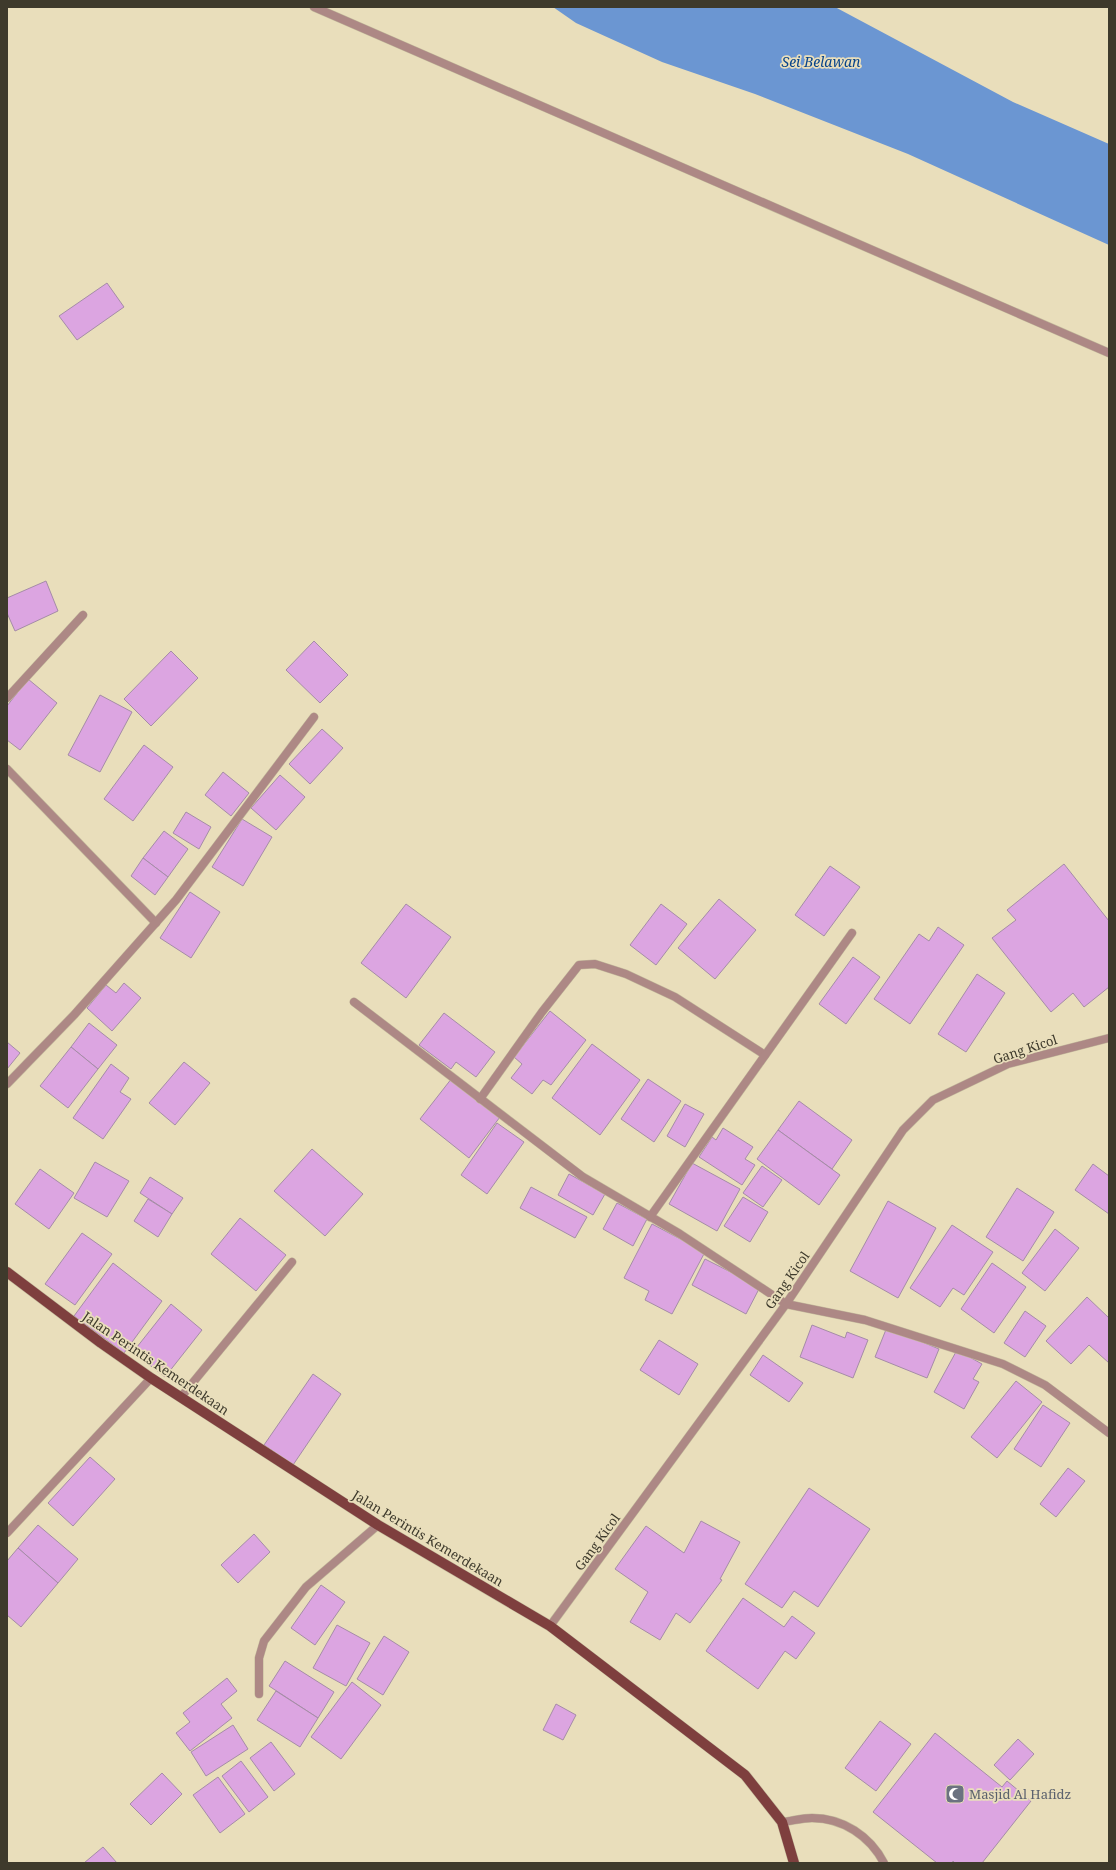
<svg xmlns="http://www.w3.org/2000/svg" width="1116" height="1870" font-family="'Noto Serif',serif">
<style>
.water{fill:#6b96d2}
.building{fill:#dca5e1;stroke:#a58ca7}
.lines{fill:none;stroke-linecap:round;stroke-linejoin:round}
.lane-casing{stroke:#c3ba9c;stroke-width:9}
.street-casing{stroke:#c3ba9c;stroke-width:9}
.primary-casing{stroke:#c3ba9c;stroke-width:11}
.lane{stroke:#ad8885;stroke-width:8}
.street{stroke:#ad8885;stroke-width:8}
.primary{stroke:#7e3f3e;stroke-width:10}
.labels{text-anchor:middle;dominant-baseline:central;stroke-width:3.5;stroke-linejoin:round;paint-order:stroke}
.street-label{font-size:13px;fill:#3e3a2c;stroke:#e9debb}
.worship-label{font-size:13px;fill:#5b616d;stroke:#e9debb;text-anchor:start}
.water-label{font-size:14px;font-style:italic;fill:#07438a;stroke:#e9debb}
</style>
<rect width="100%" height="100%" fill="#e9debb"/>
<path class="water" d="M553,7H835L1013,102L1109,144V245L908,154L755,94L662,62L576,23Z"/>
<g class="building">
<path d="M107,283L124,307L77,340L59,316Z"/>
<path d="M46,581L58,611L15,631L7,613V598Z"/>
<path d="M314,641L348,675L320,703L286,670Z"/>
<path d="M171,651L198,678L151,726L124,699Z"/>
<path d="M28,679L57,703L20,750L7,740V706Z"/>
<path d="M100,695L132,712L100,772L68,755Z"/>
<path d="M322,729L343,748L310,784L289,764Z"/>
<path d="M144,745L173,767L133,821L104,799Z"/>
<path d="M223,772L249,793L231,816L205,795Z"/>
<path d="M280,775L305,797L276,830L251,808Z"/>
<path d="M186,812L211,827L199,849L173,833Z"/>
<path d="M242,819L272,837L243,886L212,867Z"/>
<path d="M164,831L188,849L168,877L143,858Z"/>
<path d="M143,858L168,877L155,895L131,876Z"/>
<path d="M1064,864L1109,921V987L1084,1007L1073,993L1051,1012L992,938L1016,920L1007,910Z"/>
<path d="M830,866L860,887L824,936L795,915Z"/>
<path d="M190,892L220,912L191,958L160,938Z"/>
<path d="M719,899L756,930L715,979L678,948Z"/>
<path d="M406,904L451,937L406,998L361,963Z"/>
<path d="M661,904L687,924L656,965L630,945Z"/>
<path d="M938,927L964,945L910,1024L874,999L919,934L929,941Z"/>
<path d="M853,957L880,977L846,1024L819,1004Z"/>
<path d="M977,974L1005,993L966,1052L938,1034Z"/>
<path d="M124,983L141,998L112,1031L87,1008L106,985L116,993Z"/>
<path d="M550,1011L586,1040L551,1085L543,1080L532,1094L511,1078L522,1064L514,1057Z"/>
<path d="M444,1013L495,1052L476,1077L456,1062L451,1069L419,1045Z"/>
<path d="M89,1023L117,1045L98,1069L71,1047Z"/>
<path d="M7,1042L20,1053L7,1069Z"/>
<path d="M592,1044L640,1080L600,1135L552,1098Z"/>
<path d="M71,1047L98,1069L68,1108L40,1086Z"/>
<path d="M184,1062L210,1083L175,1125L149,1103Z"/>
<path d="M111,1064L129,1078L120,1092L131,1099L103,1139L73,1118Z"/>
<path d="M452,1078L500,1117L469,1158L420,1119Z"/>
<path d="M648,1079L681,1101L654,1142L621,1119Z"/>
<path d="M799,1101L852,1140L832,1169L778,1130Z"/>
<path d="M685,1104L704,1114L685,1147L667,1136Z"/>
<path d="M497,1123L524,1142L487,1194L461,1175Z"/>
<path d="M723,1128L753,1147L745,1159L755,1165L742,1185L699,1157L712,1137L716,1140Z"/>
<path d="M778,1130L840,1175L819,1205L757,1159Z"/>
<path d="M312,1149L363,1194L325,1236L274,1191Z"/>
<path d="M95,1162L129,1181L107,1217L74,1198Z"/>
<path d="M692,1163L740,1189L717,1231L669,1204Z"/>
<path d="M1093,1164L1109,1176V1214L1075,1190Z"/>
<path d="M762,1166L782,1180L763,1207L743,1193Z"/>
<path d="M40,1169L74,1193L49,1229L15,1204Z"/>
<path d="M569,1174L605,1194L593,1215L558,1195Z"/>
<path d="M150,1177L183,1198L172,1214L140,1193Z"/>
<path d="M531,1187L587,1217L575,1238L520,1208Z"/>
<path d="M1017,1188L1054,1212L1023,1261L986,1237Z"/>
<path d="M743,1197L768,1212L750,1242L724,1226Z"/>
<path d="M148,1199L172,1214L158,1237L134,1221Z"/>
<path d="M888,1201L936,1228L898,1298L850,1271Z"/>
<path d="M617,1203L647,1219L633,1246L603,1229Z"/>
<path d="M240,1218L286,1255L256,1291L211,1254Z"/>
<path d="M652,1224L705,1252L672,1314L645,1300L649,1291L624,1278Z"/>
<path d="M952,1225L993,1252L964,1295L953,1288L940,1307L910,1288Z"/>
<path d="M1055,1229L1079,1248L1045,1291L1022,1273Z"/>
<path d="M82,1233L112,1254L75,1305L45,1284Z"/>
<path d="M705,1259L760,1287L746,1314L692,1285Z"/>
<path d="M113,1263L162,1301L124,1353L74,1316Z"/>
<path d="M992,1263L1026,1287L994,1333L961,1309Z"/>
<path d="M1087,1297L1109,1318V1363L1089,1345L1071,1364L1046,1341Z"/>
<path d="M171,1304L202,1330L165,1377L133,1352Z"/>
<path d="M1025,1311L1046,1326L1025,1357L1004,1343Z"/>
<path d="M812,1325L845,1338L847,1332L868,1340L853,1378L800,1357Z"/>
<path d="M887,1327L939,1349L927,1378L875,1357Z"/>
<path d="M659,1340L698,1364L679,1395L640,1370Z"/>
<path d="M957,1350L982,1364L973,1379L979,1382L964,1409L934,1392Z"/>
<path d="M763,1355L803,1383L789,1402L750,1375Z"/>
<path d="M313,1374L341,1394L293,1465L264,1445Z"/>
<path d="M1016,1381L1042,1402L997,1458L971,1437Z"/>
<path d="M1043,1405L1070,1423L1041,1467L1014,1449Z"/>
<path d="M90,1457L115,1479L73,1526L48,1503Z"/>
<path d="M1068,1468L1085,1481L1056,1517L1040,1504Z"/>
<path d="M809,1488L870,1529L818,1607L794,1591L782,1608L745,1584Z"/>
<path d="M701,1521L740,1542L720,1579L722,1580L690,1623L676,1613L660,1640L630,1622L648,1592L615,1569L646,1526L684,1553Z"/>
<path d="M38,1525L78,1559L58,1583L18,1548Z"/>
<path d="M254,1534L270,1552L238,1583L221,1565Z"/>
<path d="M18,1548L58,1583L21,1627L7,1615V1561Z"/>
<path d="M321,1585L345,1602L315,1645L291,1628Z"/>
<path d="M743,1598L784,1627L792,1616L815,1633L796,1659L785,1651L758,1689L706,1651Z"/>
<path d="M337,1625L370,1643L346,1686L313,1668Z"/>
<path d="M384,1636L409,1652L383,1695L357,1679Z"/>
<path d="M285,1661L334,1692L318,1718L269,1686Z"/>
<path d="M227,1678L237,1691L221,1704L232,1718L190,1751L176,1733L190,1722L183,1713Z"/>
<path d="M352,1682L381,1705L341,1759L311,1737Z"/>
<path d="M276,1691L318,1718L300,1747L257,1720Z"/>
<path d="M556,1704L576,1715L563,1740L543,1730Z"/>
<path d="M880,1721L911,1744L876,1791L845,1768Z"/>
<path d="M233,1725L248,1749L206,1776L191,1752Z"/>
<path d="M935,1733L1002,1787L1007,1781L1031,1801L982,1863H955L953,1861L952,1863H937L873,1812Z"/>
<path d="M1018,1739L1034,1754L1010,1780L994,1765Z"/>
<path d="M271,1742L295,1774L274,1791L250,1758Z"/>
<path d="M241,1761L268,1797L249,1812L222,1776Z"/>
<path d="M162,1773L182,1794L151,1825L130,1804Z"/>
<path d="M218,1777L245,1814L220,1833L193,1795Z"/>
<path d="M103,1847L117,1863H84Z"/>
</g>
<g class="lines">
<defs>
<path id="lane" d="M782,1822C792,1821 802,1818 812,1818C843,1818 870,1836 884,1863"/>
<g id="street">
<path d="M314,7L1109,353"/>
<path d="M7,698L83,615"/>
<path d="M7,769L156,923"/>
<path d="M354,1002L583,1177L680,1234L786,1304L865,1320L1003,1364L1045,1385L1109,1433"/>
<path d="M7,1084L74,1015L176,900L314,717"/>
<path d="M480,1099L542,1012L579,965L595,964L626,974L675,997L765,1055"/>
<path d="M650,1217L852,933"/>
<path d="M181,1397L292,1262"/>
<path d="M7,1533L151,1378"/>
<path d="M550,1626L786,1304L903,1130L933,1100L1008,1064L1109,1038"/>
<path d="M259,1694V1658L264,1641L306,1587L378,1525"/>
</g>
<path id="primary" d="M7,1272L101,1343L151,1378L378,1525L550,1626L745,1775L782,1822L794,1863"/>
</defs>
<use href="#lane" class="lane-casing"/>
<use href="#street" class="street-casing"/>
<use href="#primary" class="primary-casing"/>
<use href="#lane" class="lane"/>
<use href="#street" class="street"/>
<use href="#primary" class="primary"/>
</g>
<defs>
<symbol id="mosque-square" viewBox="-11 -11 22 22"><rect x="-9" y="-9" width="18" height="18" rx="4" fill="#6b7280" stroke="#e9debb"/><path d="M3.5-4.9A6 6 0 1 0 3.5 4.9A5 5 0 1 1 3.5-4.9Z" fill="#fff"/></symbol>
</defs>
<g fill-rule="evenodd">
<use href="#mosque-square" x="944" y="1783" width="22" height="22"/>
</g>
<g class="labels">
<g class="street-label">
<text transform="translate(1025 1049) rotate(-18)">Gang Kicol</text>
<text transform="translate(787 1280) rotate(-55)">Gang Kicol</text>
<text transform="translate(156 1363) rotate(34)">Jalan Perintis Kemerdekaan</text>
<text transform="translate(428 1538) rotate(31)">Jalan Perintis Kemerdekaan</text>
<text transform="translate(597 1542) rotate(-54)">Gang Kicol</text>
</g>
<g class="worship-label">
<text x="969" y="1794">Masjid Al Hafidz</text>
</g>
<g class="water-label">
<text x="821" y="61">Sei Belawan</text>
</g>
</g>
<rect width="1116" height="1870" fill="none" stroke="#3e3a2c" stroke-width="16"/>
</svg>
